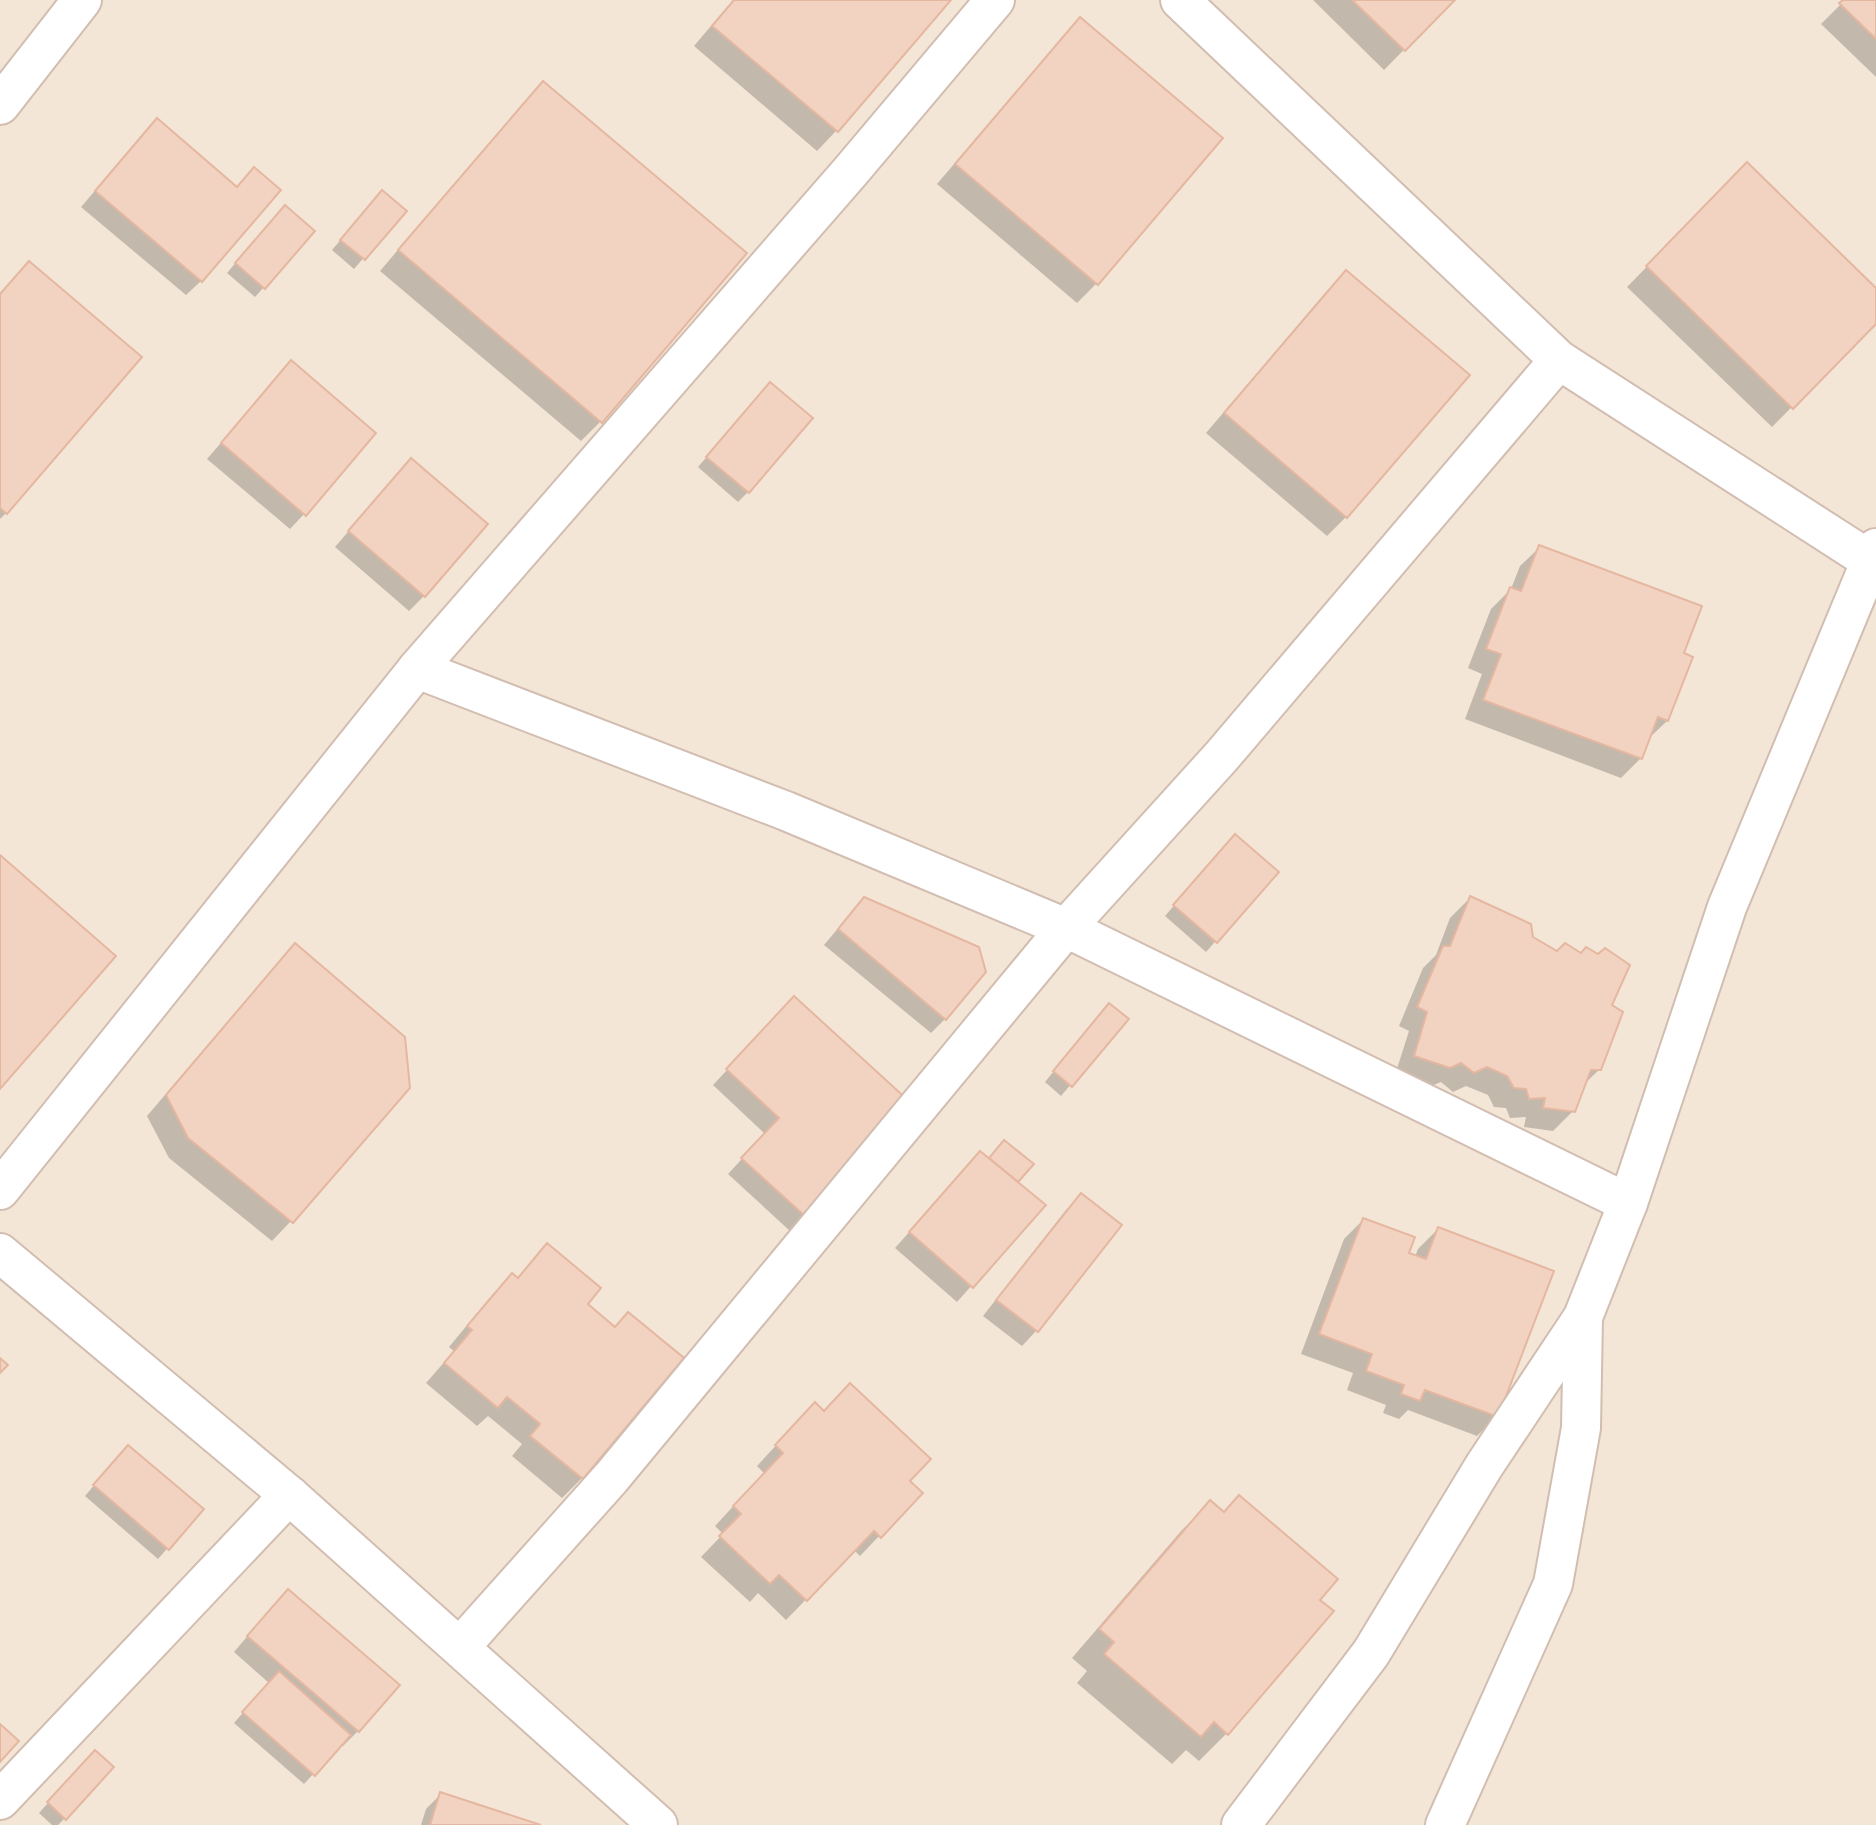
<svg xmlns="http://www.w3.org/2000/svg" width="1876" height="1825" font-family="Ubuntu,sans-serif">
<style>
.residential{fill:#f4e6d7}
.shadow{fill:#0003}
.building{fill:#f2d2c0;stroke:#e5b7a0;stroke-width:2}
.lines{fill:none;stroke-linecap:round;stroke-linejoin:round}
.minor-casing{stroke:#d2bdb1;stroke-width:42}
.minor{stroke:#fff;stroke-width:38}
</style>
<rect width="100%" height="100%" fill="#fdf4e9"/>
<rect class="residential" x="0" y="0" width="1876" height="1825"/>
<g class="shadow">
<path d="M733,0H948L836,131L817,151L694,46Z"/>
<path d="M1313,0H1453L1384,70Z"/>
<path d="M1845,0H1876V77L1821,24Z"/>
<path d="M1081,19L1220,138L1096,284L1077,303L937,184L1061,39Z"/>
<path d="M544,83L744,254L600,422L581,441L380,271L524,102Z"/>
<path d="M157,121L236,188L254,169L201,281L186,295L81,207L142,136Z"/>
<path d="M1747,165L1876,290V321L1772,427L1627,287Z"/>
<path d="M373,202L404,211L354,269L332,250Z"/>
<path d="M275,217L264,287L255,297L227,273Z"/>
<path d="M29,263L6,513L0,519V293Z"/>
<path d="M1346,273V517L1327,536L1206,433L1326,292Z"/>
<path d="M277,378L304,514L290,529L207,459Z"/>
<path d="M761,394L748,492L738,502L698,467Z"/>
<path d="M397,475L424,596L409,611L335,547Z"/>
<path d="M1540,547L1682,654L1667,721L1647,740L1641,758L1621,778L1465,719L1482,674L1468,668L1491,609L1511,589L1520,566Z"/>
<path d="M1225,846L1276,872L1206,952L1165,916Z"/>
<path d="M1470,898L1531,939L1610,1005L1600,1069L1583,1085L1573,1111L1553,1131L1524,1127L1526,1117L1510,1118L1506,1108L1494,1107L1488,1095L1466,1086L1453,1092L1441,1082L1429,1087L1395,1075L1409,1031L1399,1026L1423,968L1436,955L1450,918Z"/>
<path d="M864,899L945,1019L931,1033L824,945L850,914Z"/>
<path d="M295,945L291,1221L272,1241L169,1158L147,1116L276,965Z"/>
<path d="M780,1013L805,1216L790,1231L728,1174L765,1134L713,1085Z"/>
<path d="M1100,1015L1126,1019L1061,1096L1045,1082Z"/>
<path d="M1000,1146L1032,1164L1015,1182L1043,1205L957,1302L895,1248L980,1153L989,1160Z"/>
<path d="M1081,1196L1119,1226L1036,1331L1022,1346L983,1316L1066,1210Z"/>
<path d="M1363,1220L1407,1254L1415,1257L1418,1249L1438,1229L1497,1416L1477,1436L1408,1410L1399,1419L1383,1413L1386,1405L1347,1390L1353,1373L1301,1354L1344,1239Z"/>
<path d="M547,1245L585,1304L614,1328L628,1314L681,1358L582,1478L562,1498L512,1456L522,1444L488,1416L477,1426L426,1383L454,1351L449,1347L492,1295L512,1275L516,1279Z"/>
<path d="M823,1412L920,1493L860,1556L854,1550L786,1620L758,1593L750,1602L701,1557L723,1534L715,1526L764,1473L757,1466L796,1424Z"/>
<path d="M118,1457L201,1510L158,1559L85,1496Z"/>
<path d="M1210,1503L1318,1600L1227,1733L1199,1761L1186,1750L1172,1764L1077,1683L1087,1671L1072,1658L1182,1530Z"/>
<path d="M273,1606L358,1731L343,1746L341,1744L304,1784L234,1723L269,1683L234,1652Z"/>
<path d="M85,1762L65,1818L58,1825H52L39,1813Z"/>
<path d="M441,1794L535,1825H421L426,1809Z"/>
</g>
<g class="building">
<path d="M734,0H951L838,132L712,26Z"/>
<path d="M1352,0H1455L1405,51Z"/>
<path d="M1843,0H1876V39L1839,3Z"/>
<path d="M1080,17L1223,138L1098,285L955,164Z"/>
<path d="M543,81L747,253L602,423L398,250Z"/>
<path d="M157,118L237,187L254,167L281,190L202,282L95,191Z"/>
<path d="M1747,162L1876,288V324L1793,409L1646,266Z"/>
<path d="M382,190L407,211L365,260L340,240Z"/>
<path d="M285,205L315,231L265,289L235,263Z"/>
<path d="M29,261L142,357L7,514L0,508V294Z"/>
<path d="M1346,270L1470,375L1347,518L1224,413Z"/>
<path d="M291,360L376,433L306,516L221,443Z"/>
<path d="M770,382L813,418L749,493L706,457Z"/>
<path d="M411,458L488,524L425,597L348,531Z"/>
<path d="M1539,545L1702,606L1684,653L1693,657L1668,721L1658,717L1642,759L1483,700L1501,654L1486,649L1510,587L1521,591Z"/>
<path d="M1235,834L1279,872L1217,943L1173,905Z"/>
<path d="M0,855L116,956L0,1089Z"/>
<path d="M1470,896L1531,924L1533,937L1557,951L1565,943L1581,953L1586,947L1598,954L1605,948L1630,965L1612,1005L1623,1012L1601,1070H1591L1575,1112L1543,1108L1545,1098L1529,1099L1526,1089L1514,1088L1507,1076L1487,1067L1474,1073L1461,1063L1450,1068L1414,1056L1427,1012L1417,1007L1443,946H1450Z"/>
<path d="M864,897L979,947L986,972L946,1020L838,929Z"/>
<path d="M295,943L405,1037L410,1088L293,1223L188,1138L166,1095Z"/>
<path d="M794,996L911,1103L806,1217L741,1158L779,1118L726,1069Z"/>
<path d="M1109,1003L1129,1019L1072,1087L1053,1071Z"/>
<path d="M1004,1140L1034,1164L1018,1182L989,1158Z"/>
<path d="M980,1151L1046,1205L973,1288L909,1232Z"/>
<path d="M1081,1193L1122,1225L1038,1332L996,1300Z"/>
<path d="M1363,1218L1415,1237L1409,1253L1426,1259L1438,1227L1554,1271L1498,1417L1425,1390L1420,1401L1401,1394L1404,1385L1366,1371L1372,1354L1319,1334Z"/>
<path d="M547,1243L601,1288L588,1304L615,1327L628,1312L684,1358L583,1479L530,1436L540,1424L507,1397L498,1408L444,1363L472,1330L467,1326L512,1273L518,1278Z"/>
<path d="M0,1358L8,1365L0,1373Z"/>
<path d="M850,1383L931,1459L910,1481L923,1493L881,1538L874,1531L807,1601L779,1575L770,1584L719,1536L741,1514L733,1506L783,1453L775,1445L815,1402L824,1411Z"/>
<path d="M128,1445L204,1509L169,1550L93,1485Z"/>
<path d="M1239,1495L1338,1579L1320,1600L1334,1611L1228,1735L1214,1722L1201,1737L1104,1654L1114,1642L1099,1629L1210,1500L1224,1512Z"/>
<path d="M288,1589L400,1685L359,1732L247,1636Z"/>
<path d="M279,1671L351,1735L315,1776L242,1712Z"/>
<path d="M0,1724L19,1741L0,1762Z"/>
<path d="M95,1750L114,1767L66,1820L47,1802Z"/>
<path d="M440,1792L541,1825H430Z"/>
</g>
<g class="lines">
<defs>
<g id="minor">
<path d="M1180,0L1559,360L1871,561"/>
<path d="M0,105L82,0"/>
<path d="M417,669L786,811L1066,928L1628,1203"/>
<path d="M0,1190L417,669L850,172L995,0"/>
<path d="M0,1253L289,1495L658,1825"/>
<path d="M460,1647L611,1478L1066,928L1221,757L1559,360"/>
<path d="M0,1800L289,1495"/>
<path d="M1241,1825L1371,1653L1484,1466L1583,1317L1628,1203L1727,907L1876,548"/>
<path d="M1445,1825L1553,1584L1581,1428L1583,1317"/>
</g>
</defs>
<use href="#minor" class="minor-casing"/>
<use href="#minor" class="minor"/>
</g>
</svg>
